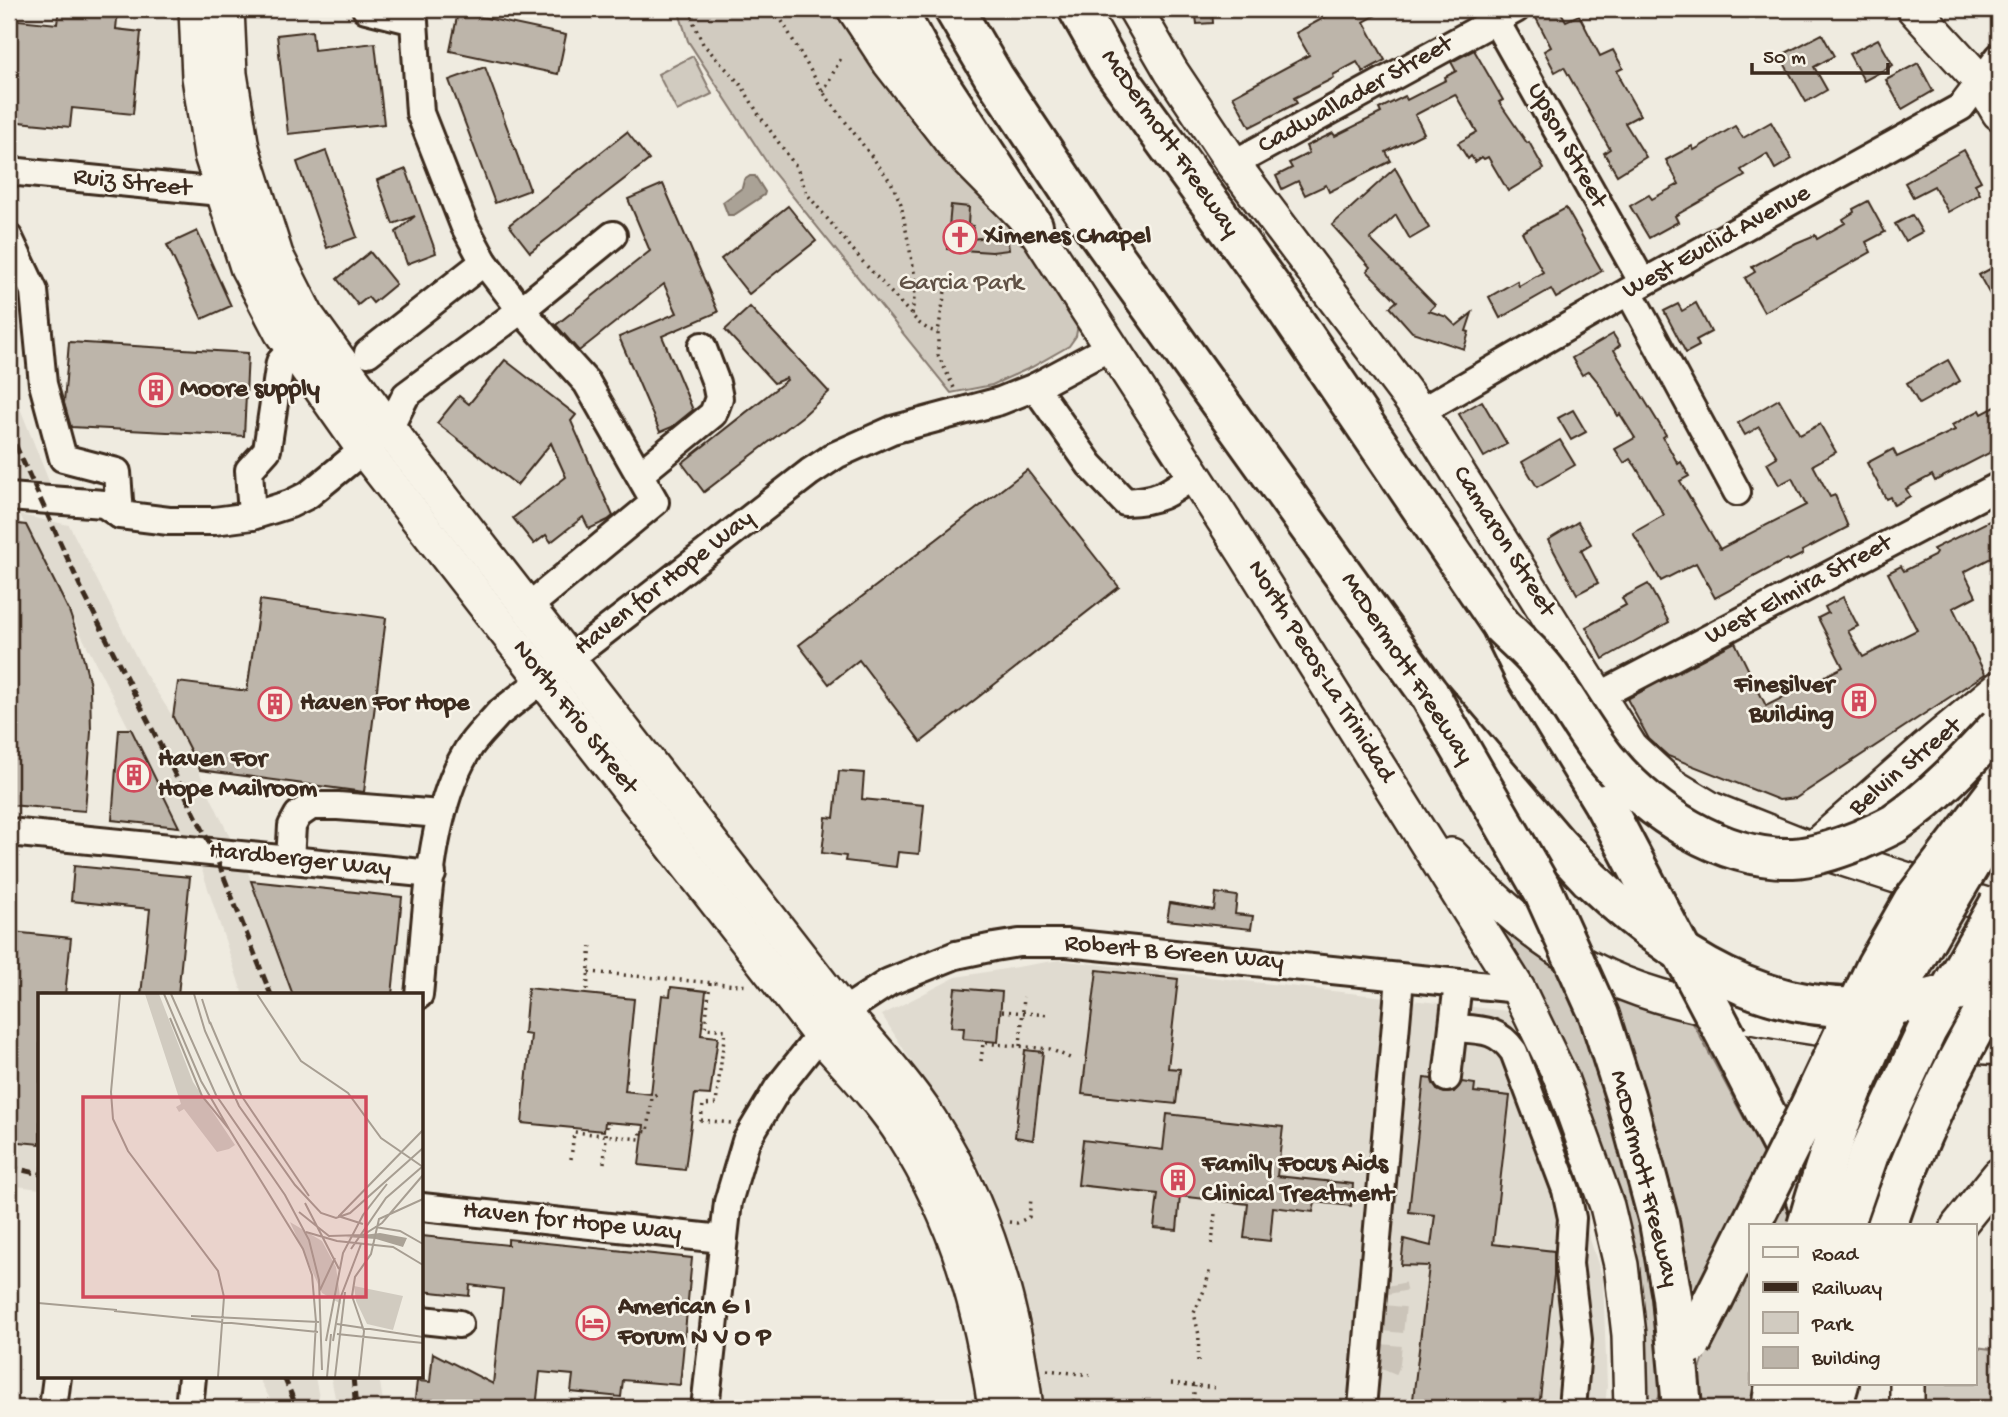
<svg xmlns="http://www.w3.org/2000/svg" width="2008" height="1417" font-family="'Gochi Hand',sans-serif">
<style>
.built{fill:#e0dbd0}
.green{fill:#d1cbc0;stroke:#867a6f;stroke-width:2}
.water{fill:#aaa296;stroke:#7e7266;stroke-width:2}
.building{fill:#bdb5aa;stroke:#3b2a1e;stroke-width:2}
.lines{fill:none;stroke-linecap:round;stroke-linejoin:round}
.minor-tunnel{stroke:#cbc4b9;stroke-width:26;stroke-dasharray:26 13;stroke-linecap:butt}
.minor-casing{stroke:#3b2a1e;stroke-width:32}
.major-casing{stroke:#3b2a1e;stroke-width:38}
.highway-casing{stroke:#3b2a1e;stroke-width:44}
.path{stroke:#3b2a1e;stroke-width:3.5;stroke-dasharray:2 5;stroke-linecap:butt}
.minor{stroke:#f7f3e8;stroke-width:26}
.major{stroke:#f7f3e8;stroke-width:33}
.highway{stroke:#f7f3e8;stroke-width:38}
.rail{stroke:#3b2a1e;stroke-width:5;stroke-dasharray:10 5;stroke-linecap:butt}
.highway-bridge-casing{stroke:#3b2a1e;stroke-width:44;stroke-linecap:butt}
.highway-bridge{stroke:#f7f3e8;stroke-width:38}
.labels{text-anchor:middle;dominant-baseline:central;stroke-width:5;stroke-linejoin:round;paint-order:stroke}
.street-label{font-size:26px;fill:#3b2a1e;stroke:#f7f3e8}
.poi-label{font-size:26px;font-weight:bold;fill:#3b2a1e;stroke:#f7f3e8;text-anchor:start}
.park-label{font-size:26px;fill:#605246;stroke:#f7f3e8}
.inset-road{fill:none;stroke:#a79e92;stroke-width:2}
.view{fill:#d1495b;fill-opacity:0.15;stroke:#d1495b;stroke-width:3.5}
.inset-edge{fill:none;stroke:#3b2a1e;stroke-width:3.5}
</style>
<rect width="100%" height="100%" fill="#efebe0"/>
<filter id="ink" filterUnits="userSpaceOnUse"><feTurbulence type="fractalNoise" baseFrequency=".0143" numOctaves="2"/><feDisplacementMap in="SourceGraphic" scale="14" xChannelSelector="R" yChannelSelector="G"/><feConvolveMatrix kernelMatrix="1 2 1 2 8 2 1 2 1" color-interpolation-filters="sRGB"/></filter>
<g filter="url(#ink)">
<g class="built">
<path d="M9,377L18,403L52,489L9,486Z"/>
<path d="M20,515L69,525L144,672L173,717L233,844L184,836Z"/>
<path d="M200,864L246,867L293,995H243Z"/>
<path d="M1059,960L1508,1011L1556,1135L1603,1279L1607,1386L1605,1408H1042L1031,1318L984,1176L882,1015L956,977Z"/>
<path d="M9,1142L40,1145V1189L9,1185Z"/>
<path d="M258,1377H315L321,1408H275Z"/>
<path d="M331,1377H379L384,1408H337Z"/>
</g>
<g class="green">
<path d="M678,9H844L1015,229L1078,325L1076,336L1069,346L1032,367L992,385L951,393L773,172L688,41Z"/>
<path d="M693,56L712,94L677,111L658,74Z"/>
<path d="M1464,888L1629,997L1693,1023L1792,1208L1796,1226H1751V1384H1834L1840,1408H1708L1693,1391L1709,1342L1686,1331L1654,1408H1637L1629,1260Z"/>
<path d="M1975,1347L1999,1350V1408H1925L1922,1384H1975Z"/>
</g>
<path class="water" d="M750,176H755L765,192L764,195L734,215H728L723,202L742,188L744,180Z"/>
<g class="building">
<path d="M59,9H118L116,29L141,32L133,114L72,108L70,127L9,121V19L57,24Z"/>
<path d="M1195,9H1212L1213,23L1197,24Z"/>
<path d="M1340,9H1387L1364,22L1385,60L1363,72L1357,62L1333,75L1334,78L1294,98L1297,103L1250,127L1233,96L1309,55L1296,33Z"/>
<path d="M1549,9H1559L1566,21L1579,15L1600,56L1613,50L1623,68L1617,71L1621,79L1620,80L1640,115L1625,123L1646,157L1617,175L1604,153L1610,149L1564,67L1555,72L1544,51L1551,47L1535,16Z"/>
<path d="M458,12L566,35L558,74L450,51Z"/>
<path d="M312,31L314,50L375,43L384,124L288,134L277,35Z"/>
<path d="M1822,34L1834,56L1814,67L1827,90L1806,102L1780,56Z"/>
<path d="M1878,39L1893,65L1864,81L1849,54Z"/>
<path d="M1474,50L1503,100L1499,102L1527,143L1529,142L1544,169L1508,191L1488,157L1484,159L1482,157L1475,162L1471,156L1468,159L1458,143L1477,132L1455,94L1415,115L1424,133L1386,152L1391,161L1329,192L1326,185L1305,195L1298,181L1282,189L1276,176L1292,168L1289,163L1309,153L1306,146L1333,133L1335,136L1381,113L1379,109L1405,96L1407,100L1446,80L1445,77L1456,71L1451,62Z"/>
<path d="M1918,63L1933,91L1902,109L1886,80Z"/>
<path d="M485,67L530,190L495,203L449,80Z"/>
<path d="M1771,122L1792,159L1775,169L1767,154L1741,170L1745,176L1675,216L1678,222L1649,238L1630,206L1649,195L1652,199L1679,184L1666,160L1692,146L1694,150L1735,126L1743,138Z"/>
<path d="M627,132L649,160L530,252L509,225Z"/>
<path d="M1964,150L1981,181L1975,184L1980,194L1948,212L1934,186L1913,197L1905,183Z"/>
<path d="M326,151L357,237L327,248L297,162Z"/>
<path d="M1395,168L1429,228L1410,239L1396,215L1370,239L1435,305L1429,311L1447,317L1456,326L1472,313L1466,331L1469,332L1464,349L1412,332L1390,307L1397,301L1367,271L1370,267L1332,225Z"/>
<path d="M406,169L436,253L407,264L396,232L415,216L393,224L377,180Z"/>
<path d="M663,184L718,312L662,336L693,410L672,427L660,432L619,337L677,313L664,284L579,351L556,325L650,251L628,199Z"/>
<path d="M1868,201L1885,232L1866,242L1871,252L1764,312L1745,278L1755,272L1752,267L1796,243L1815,235L1817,239L1845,223L1843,219L1854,212L1853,209Z"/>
<path d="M951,205L969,207L968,225L973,226L971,239L1007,235L1009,250L992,252L947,249Z"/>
<path d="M788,206L816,241L749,294L721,259Z"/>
<path d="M1566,208L1602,271L1556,298L1551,289L1500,318L1489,297L1517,281L1519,286L1543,272L1522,232Z"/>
<path d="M1912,215L1922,232L1905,241L1895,224Z"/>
<path d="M197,231L231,306L202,319L167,245Z"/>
<path d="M370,252L396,284L373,303L368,297L358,305L337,279Z"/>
<path d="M1999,264V311L1979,275Z"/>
<path d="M1696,303L1711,332L1696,340L1699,346L1686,353L1664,311L1678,304L1682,311Z"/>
<path d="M750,307L829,392L804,415L704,492L682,463L787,380L786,378L774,383L725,330Z"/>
<path d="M1613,334L1620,345L1614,350L1666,435L1663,437L1678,464L1681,462L1689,476L1680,481L1720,549L1806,505L1792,478L1779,485L1767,463L1777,457L1759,427L1745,435L1738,423L1779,399L1800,435L1820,424L1836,452L1813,465L1830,497L1835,495L1848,527L1802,551L1803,554L1789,561L1787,559L1715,598L1696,563L1661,581L1633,533L1664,515L1636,467L1630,459L1624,463L1615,449L1635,438L1620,414L1618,416L1598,382L1589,371L1582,375L1572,358Z"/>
<path d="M69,342L248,353L244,436L71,427L64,403Z"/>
<path d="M505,360L576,415L571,421L613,516L608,520L589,529L583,517L551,542L546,535L534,544L513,518L566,477L551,443L517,485L437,423L459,396L469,404Z"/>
<path d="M1948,360L1960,381L1919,404L1907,383Z"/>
<path d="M1482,401L1507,444L1484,457L1459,414Z"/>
<path d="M1999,405V448L1935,481L1932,475L1906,489L1910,496L1894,505L1890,497L1886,499L1867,463L1893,449L1897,457L1955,430L1952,425L1980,410L1982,414Z"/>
<path d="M1573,410L1586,432L1571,440L1558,418Z"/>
<path d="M1560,440L1575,465L1537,487L1522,462Z"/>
<path d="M1027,470L1119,587L921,742L859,660L829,684L799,645Z"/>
<path d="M1999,516V554L1964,572L1976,596L1953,608L1985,674L1796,798L1779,800L1668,756L1649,739L1627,699L1735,642L1766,706L1843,667L1818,618L1828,613L1825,607L1843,597L1858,626L1848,631L1863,657L1917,630L1888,573L1901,566L1904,571L1934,556L1936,553L1933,549Z"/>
<path d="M1578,522L1591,544L1581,550L1598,583L1577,594L1548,540Z"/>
<path d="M9,523L26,525L69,611L79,640L90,685L91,732L85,811L9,805Z"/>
<path d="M1648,584L1669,622L1603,659L1586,627L1626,605L1622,598Z"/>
<path d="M260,600L386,618L364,792L200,770L173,717L178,682L247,691Z"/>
<path d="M119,729H131L179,827L112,820Z"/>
<path d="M839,771L864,773L862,799L924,805L919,854L898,852L896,867L845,861L846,856L822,853L826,817L834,818Z"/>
<path d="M74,866L190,877L178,995H141L150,909L71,901Z"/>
<path d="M251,881L402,897L392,995H293Z"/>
<path d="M1216,893L1237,896L1235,914L1253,916L1251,929L1167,920L1170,903L1214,910Z"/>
<path d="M12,932L71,938L65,995H40V1144L9,1141V938L11,939Z"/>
<path d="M1097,970L1178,979L1168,1068L1180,1069L1176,1104L1082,1094Z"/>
<path d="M671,987L706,991L701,1035L718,1037L710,1095L695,1094L685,1170L639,1165L644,1125L605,1122L604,1131L522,1123L531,1035L524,1034L528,988L634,999L625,1091L651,1094L662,995L670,996Z"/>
<path d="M955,988L1002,992L998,1042L963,1039L964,1028L951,1027Z"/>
<path d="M1025,1050L1043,1052L1033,1140L1015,1137Z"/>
<path d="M1424,1078L1432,1079L1437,1090L1445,1093L1454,1092L1462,1082L1475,1084L1474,1092L1510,1096L1493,1244L1554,1251V1275L1539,1408H1412L1429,1266L1401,1265L1404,1239L1431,1246L1435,1215L1409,1212Z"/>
<path d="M1167,1114L1283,1127L1277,1176L1353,1184L1351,1206L1315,1202L1313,1212L1273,1207L1270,1241L1244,1238L1248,1204L1180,1196L1177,1230L1154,1228L1158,1194L1078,1185L1083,1140L1163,1150Z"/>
<path d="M422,1236L508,1245V1239L692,1258L680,1385L623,1380L621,1397L571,1392L573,1375L540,1372L536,1408H414L417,1381L430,1382L433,1353L493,1384L503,1289L470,1285L469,1296L422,1291Z"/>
</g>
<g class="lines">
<path class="minor-tunnel" d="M1384,1370L1387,1363L1394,1295L1392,1285"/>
<defs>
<g id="minor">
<path d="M366,9L414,21L420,113L464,225L484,262L521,310L613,235"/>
<path d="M1489,9L1643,283"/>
<path d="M1233,164L1516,9"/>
<path d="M9,171L240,194"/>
<path d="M9,238L34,291L43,384L63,458L117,472L120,515"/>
<path d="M1629,292L1737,492"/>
<path d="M368,353L484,262"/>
<path d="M1035,387L1090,465L1125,502C1158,501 1168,494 1194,475"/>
<path d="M1420,412L1643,283L1961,107L1999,57"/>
<path d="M640,474L713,414L719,398L716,383L702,346"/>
<path d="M9,497L104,504L120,515L169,521H214L252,516L290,504L308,495L389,429L406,395L521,310L587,383L655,502L528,607"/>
<path d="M252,516L249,470L267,450L280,362L292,349"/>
<path d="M1599,696L1999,486"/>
<path d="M9,832L432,874"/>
<path d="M290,860L292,826L298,815L311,806H338L441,814"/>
<path d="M419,995C427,919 427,817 467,751C475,737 488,726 498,714L810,472L836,455L892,430L1000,401L1035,387L1110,347"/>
<path d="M1453,1028C1480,1030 1497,1028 1514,1052L1566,1190L1572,1218L1569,1264L1578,1340L1572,1408"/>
<path d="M1447,1078L1458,983"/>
<path d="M422,1207L722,1239"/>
<path d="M422,1320L459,1324"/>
<path d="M53,1408L57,1377"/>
<path d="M189,1408L192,1377"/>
<path d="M705,1408L728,1202L746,1141L778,1088L820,1035L843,1012L889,982L956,955L994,947L1019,943H1067L1518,989"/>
<path d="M1362,1408L1400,978"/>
</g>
<g id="major">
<path d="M196,9L199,77L211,155L247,267L281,332L364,450L820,1035C849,1068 881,1100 904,1137C957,1220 982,1312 995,1408"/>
<path d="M227,9L230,74L242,148L276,255L307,316L389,429L843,1012C873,1047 905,1081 930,1120C986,1207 1014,1307 1026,1408"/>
<path d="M854,9L889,62L957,149L1033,226L1244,552L1518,989L1561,1078L1607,1206L1621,1265L1629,1335L1631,1408"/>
<path d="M1135,9L1171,71L1233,164L1420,412L1631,748L1671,785L1711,809L1812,849L1999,909"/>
<path d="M1914,9L1980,81L1999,113"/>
<path d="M1812,849L1924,750L1999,688"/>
<path d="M1451,855C1492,899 1537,940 1590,968C1635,992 1682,1003 1731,1013C1819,1031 1909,1041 1999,1048"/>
<path d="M1958,1226L1999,1175"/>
<path d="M1907,1384V1408"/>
</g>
<g id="highway">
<path d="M896,9L927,65L1033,226"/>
<path d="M954,9L994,77L1098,233L1429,694L1556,843L1590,879"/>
<path d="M1078,9L1109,64L1276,294L1501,625L1525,674L1604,804"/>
<path d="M1727,1038L1800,1180L1814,1226"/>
<path d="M1771,1408L1775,1384"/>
<path d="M1798,1408L1803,1384"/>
<path d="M1832,1408L1839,1384"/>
</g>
</defs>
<use href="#minor" class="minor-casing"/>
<use href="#major" class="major-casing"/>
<use href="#highway" class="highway-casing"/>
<g class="path">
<path d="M691,9L694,23L703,44L742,86L759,115L797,168L807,194L863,262L919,323L929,330L938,332"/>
<path d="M775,9L823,92L891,182L901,204L916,282L912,315"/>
<path d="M823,92L841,58"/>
<path d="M916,282L952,285"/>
<path d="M946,285L938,332V355L955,390"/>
<path d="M589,972L749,986"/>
<path d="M710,983L705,1028L725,1030L716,1104L703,1105L701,1120L731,1123"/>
<path d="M587,990L591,944"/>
<path d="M1002,1011L1049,1015"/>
<path d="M1020,1046L1024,997"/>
<path d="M981,1061L983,1043L1050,1049L1070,1058"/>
<path d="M571,1159L574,1132L640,1139L641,1131L648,1132L652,1097L658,1093"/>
<path d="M604,1163L607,1125"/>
<path d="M1009,1222L1017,1223L1029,1217L1031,1199"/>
<path d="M1212,1244L1215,1213"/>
<path d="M1198,1361L1199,1335L1194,1313L1206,1286L1210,1268"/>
<path d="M1047,1370L1090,1375"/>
<path d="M1171,1383L1218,1388"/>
<path d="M1192,1408L1195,1386"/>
</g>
<use href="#minor" class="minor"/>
<use href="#major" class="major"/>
<use href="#highway" class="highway"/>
<g class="rail">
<path d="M9,431L82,590L214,852L271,995"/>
<path d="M9,1167L40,1174"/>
<path d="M284,1377L297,1408"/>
<path d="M353,1377L356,1408"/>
</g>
<defs>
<g id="highway-bridge">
<path d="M1501,625C1516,640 1533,654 1546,671C1567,699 1583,731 1606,759C1649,812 1722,860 1793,858C1815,857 1840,848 1860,840C1871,835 1883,830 1894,824C1934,797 1966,762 1999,726"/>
<path d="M1429,694L1544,893L1599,1015L1625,1096L1659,1222L1672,1297L1682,1408"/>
<path d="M1604,804L1727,1038"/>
<path d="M1590,879C1687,970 1789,1031 1928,999C1952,993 1976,988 1999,977"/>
<path d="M1807,1226C1831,1141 1863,1056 1905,978C1929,932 1956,888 1983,843"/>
<path d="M1844,1226L1869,1154L1927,1030L1999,904"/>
<path d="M1887,1226C1914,1145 1955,1059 1999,986"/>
<path d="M1691,1344L1808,1110L1876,966L1913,901L1999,788"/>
</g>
</defs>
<use href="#highway-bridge" class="highway-bridge-casing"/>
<use href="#highway-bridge" class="highway-bridge"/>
</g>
</g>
<defs>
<symbol id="church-ring" viewBox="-11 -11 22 22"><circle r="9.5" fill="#f7f3e8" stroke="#d1495b" stroke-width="1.5"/><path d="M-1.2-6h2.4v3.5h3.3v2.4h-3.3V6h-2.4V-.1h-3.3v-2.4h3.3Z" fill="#d1495b"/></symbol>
<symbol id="building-ring" viewBox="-11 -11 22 22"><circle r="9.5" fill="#f7f3e8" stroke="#d1495b" stroke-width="1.5"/><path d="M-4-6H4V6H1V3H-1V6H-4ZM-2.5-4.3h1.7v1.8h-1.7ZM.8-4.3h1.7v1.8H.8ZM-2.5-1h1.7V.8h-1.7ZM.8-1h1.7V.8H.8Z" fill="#d1495b"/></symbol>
<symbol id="hotel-ring" viewBox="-11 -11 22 22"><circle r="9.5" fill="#f7f3e8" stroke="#d1495b" stroke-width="1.5"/><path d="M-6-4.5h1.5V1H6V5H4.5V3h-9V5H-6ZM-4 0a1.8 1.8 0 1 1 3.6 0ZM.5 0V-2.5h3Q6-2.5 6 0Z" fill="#d1495b"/></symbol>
</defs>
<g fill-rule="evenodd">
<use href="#church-ring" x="941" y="218" width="38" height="38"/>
<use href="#building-ring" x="137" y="371" width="38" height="38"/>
<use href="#building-ring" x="1840" y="682" width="38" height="38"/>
<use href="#building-ring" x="256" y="685" width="38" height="38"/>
<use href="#building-ring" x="115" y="756" width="38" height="38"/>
<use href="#building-ring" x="1159" y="1161" width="38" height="38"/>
<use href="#hotel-ring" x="574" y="1304" width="38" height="38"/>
</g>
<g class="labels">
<g class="street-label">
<text transform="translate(1356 96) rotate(-29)">Cadwallader Street</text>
<text transform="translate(1169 144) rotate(55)">McDermott Freeway</text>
<text transform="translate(1566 146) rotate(61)">Upson Street</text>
<text transform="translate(132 184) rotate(6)">Ruiz Street</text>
<text transform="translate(1717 243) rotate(-29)">West Euclid Avenue</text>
<text transform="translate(1503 542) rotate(58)">Camaron Street</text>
<text transform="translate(665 584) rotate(-38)">Haven for Hope Way</text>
<text transform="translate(1799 591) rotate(-28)">West Elmira Street</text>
<text transform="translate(1406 669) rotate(57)">McDermott Freeway</text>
<text transform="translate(1320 672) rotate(58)">North Pecos-La Trinidad</text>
<text transform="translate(574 718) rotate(52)">North Frio Street</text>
<text transform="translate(1906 768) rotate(-40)">Belvin Street</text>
<text transform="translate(300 861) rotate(6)">Hardberger Way</text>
<text transform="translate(1174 954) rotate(5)">Robert B Green Way</text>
<text transform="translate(1643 1179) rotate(76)">McDermott Freeway</text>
<text transform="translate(572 1223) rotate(6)">Haven for Hope Way</text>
</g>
<g class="poi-label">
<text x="984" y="237">Ximenes Chapel</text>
<text x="180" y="390">Moore supply</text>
<text x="1834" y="686" text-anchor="end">Finesilver<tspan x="1834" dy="30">Building</tspan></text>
<text x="300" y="704">Haven For Hope</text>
<text x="158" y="760">Haven For<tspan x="158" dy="30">Hope Mailroom</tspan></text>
<text x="1202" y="1165">Family Focus Aids<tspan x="1202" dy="30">Clinical Treatment</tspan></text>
<text x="618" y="1308">American G I<tspan x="618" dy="30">Forum N V O P</tspan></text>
</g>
<g class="park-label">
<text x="961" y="284">Garcia Park</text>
</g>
</g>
<g transform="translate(38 993)">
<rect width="385" height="385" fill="#efebe0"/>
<path d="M107,1H121L155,89L197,152L191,156L179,159L146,116L141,119L138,114L143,111ZM252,229L284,248L298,274L303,311L284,300ZM316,293L365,303L355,337L329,331L318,308Z" fill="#d1cbc0"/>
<path d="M342,240L369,245L365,254L338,246L308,244Z" fill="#aaa296"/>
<path class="inset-road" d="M82,1L73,99L75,126L90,158L180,278L186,304L180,384M126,1L163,88L191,136M133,1L178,102L247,202L271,247L281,287L284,377M156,1L167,38L201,113L257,192L283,220L298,225L312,220L385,155M219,1L263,68L310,100L343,145L385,174M164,6L172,31M132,25L164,103L191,136L265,256L274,282L278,329L275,384M172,29L203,102L271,203M267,210L301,276M261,219L291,243L325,242L344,230L385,182M300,223L325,231M301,223L385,137M337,234L362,238L385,251M268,239L299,248L355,254L385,272M313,256L348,205L385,173M282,297L297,265M0,310L79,317M76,318L280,339M153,323L281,329M299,331L385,344M299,341L385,350M288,348L305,260L325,222L349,191M295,348L302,306L323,251M289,384L293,341M297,384L307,299M321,384L326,338L314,303L317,284L333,261L341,226L385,206"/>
<path class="view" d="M45,104H328V304H45Z"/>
<rect width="385" height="385" class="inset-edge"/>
</g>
<rect width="2008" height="1417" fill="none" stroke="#f7f3e8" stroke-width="35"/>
<rect x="18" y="18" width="1973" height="1382" fill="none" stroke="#3b2a1e" stroke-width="2.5" filter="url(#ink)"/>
<rect x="1749" y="1224" width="228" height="161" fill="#f7f3e8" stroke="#aca397" stroke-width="2"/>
<rect x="1763" y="1247" width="35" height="10" fill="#f7f3e8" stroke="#aca397" stroke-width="2"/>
<text x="1812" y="1260" font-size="21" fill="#3b2a1e">Road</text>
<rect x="1763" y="1282" width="35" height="10" fill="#3b2a1e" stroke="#aca397" stroke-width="2"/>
<text x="1812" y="1294" font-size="21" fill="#3b2a1e">Railway</text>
<rect x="1763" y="1312" width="35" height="21" fill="#d1cbc0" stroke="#aca397" stroke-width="2"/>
<text x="1812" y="1330" font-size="21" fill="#3b2a1e">Park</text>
<rect x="1763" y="1347" width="35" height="21" fill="#bdb5aa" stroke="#aca397" stroke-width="2"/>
<text x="1812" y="1364" font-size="21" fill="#3b2a1e">Building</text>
<path d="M1752 63v10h136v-10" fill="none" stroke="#3b2a1e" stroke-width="3.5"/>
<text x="1763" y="63" font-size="21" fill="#3b2a1e" stroke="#f7f3e8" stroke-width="5" paint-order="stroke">50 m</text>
</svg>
